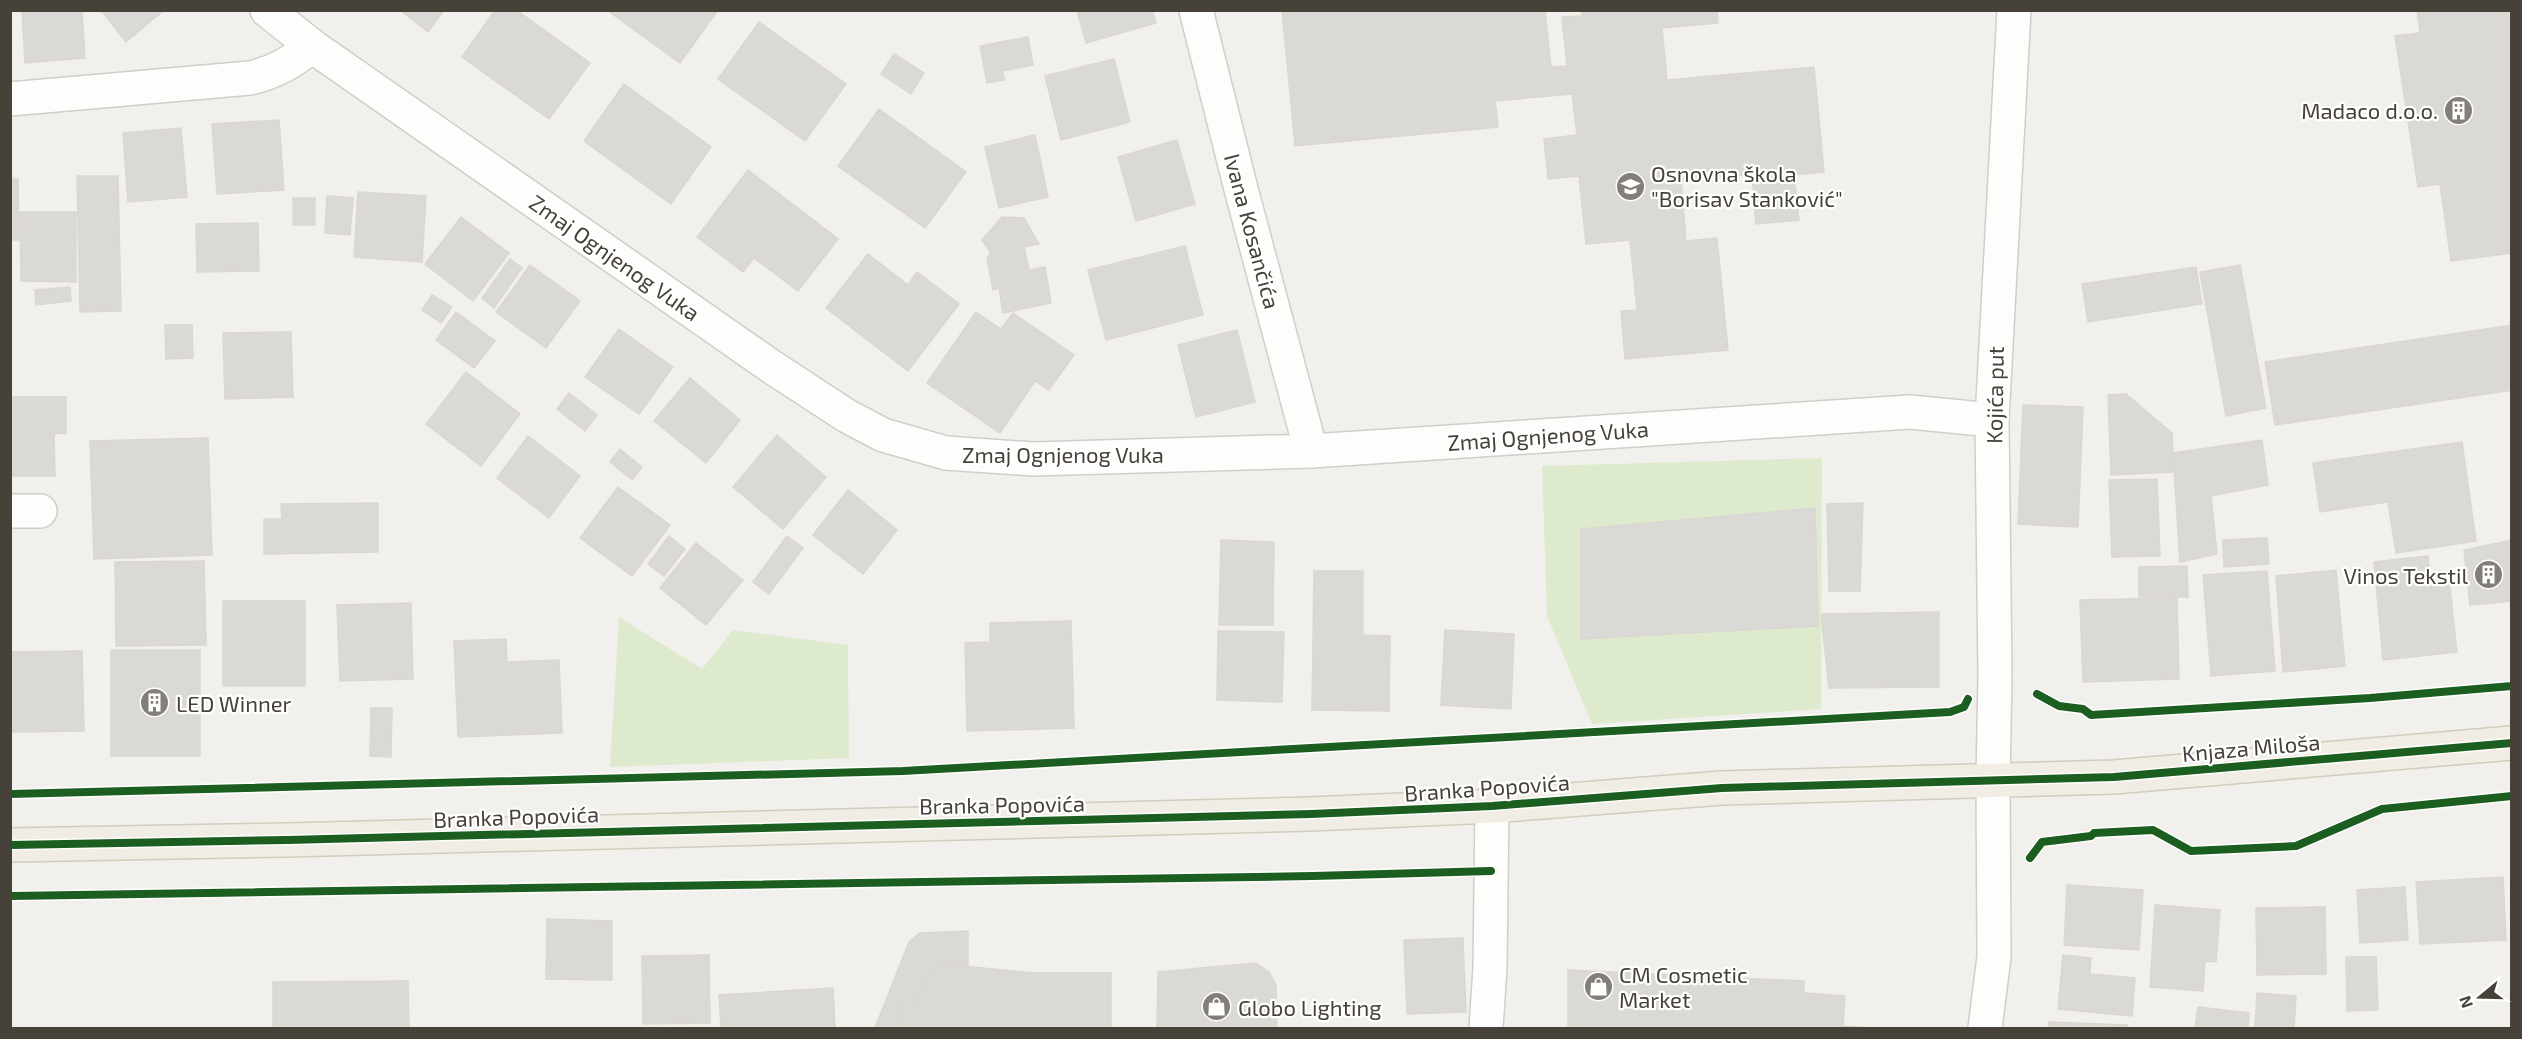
<svg xmlns="http://www.w3.org/2000/svg" width="2522" height="1039" font-family="'Exo 2',sans-serif">
<style>
.green{fill:#deeace}
.building{fill:#dbd9d5;stroke:#dad7d2;stroke-width:1.5}
.lines{fill:none;stroke-linecap:round;stroke-linejoin:round}
.minor-casing{stroke:#d0ceca;stroke-width:36}
.tertiary-casing{stroke:#d0ceca;stroke-width:36}
.primary-casing{stroke:#d3ccbb;stroke-width:36}
.minor{stroke:#fdfdfc;stroke-width:33}
.tertiary{stroke:#fdfdfc;stroke-width:33}
.primary{stroke:#f1ede5;stroke-width:33}
.cycleway-casing{stroke:#fff;stroke-width:11}
.cycleway{stroke:#1b5e20;stroke-width:8}
.labels{text-anchor:middle;dominant-baseline:central;stroke-width:4.5;stroke-linejoin:round;paint-order:stroke}
.poi-label{font-size:22px;fill:#474239;stroke:#fff;text-anchor:start}
.street-label{font-size:22px;fill:#474239;stroke:#fff}
</style>
<rect width="100%" height="100%" fill="#f2f0ec"/>
<g class="green">
<path d="M1822,458L1821,709L1592,724L1547,616L1542,466Z"/>
<path d="M619,617L702,669L733,630L848,645L849,758L610,767Z"/>
</g>
<g class="building">
<path d="M22,10H82L85,58L25,63Z"/>
<path d="M101,10H164L126,42Z"/>
<path d="M400,10H444L428,32Z"/>
<path d="M495,10H516L590,63L549,119L462,57Z"/>
<path d="M607,10H718L680,63Z"/>
<path d="M1077,10H1152L1156,23L1086,43Z"/>
<path d="M1282,10H1545L1551,67L1567,66L1562,17L1582,16L1581,10H1717L1718,23L1662,28L1667,80L1814,67L1824,172L1794,175L1799,220L1756,224L1752,174L1681,181L1686,241L1717,238L1728,350L1625,359L1621,311L1637,310L1630,240L1586,244L1579,176L1548,179L1544,139L1577,135L1572,94L1495,101L1498,127L1295,146Z"/>
<path d="M2417,10H2512V253L2451,261L2440,184L2418,187L2395,36L2420,33Z"/>
<path d="M759,22L846,84L805,141L718,79Z"/>
<path d="M1028,37L1033,65L1002,71L1005,80L987,83L980,46Z"/>
<path d="M894,54L924,73L911,94L881,74Z"/>
<path d="M1114,59L1130,122L1061,140L1045,76Z"/>
<path d="M624,84L711,147L671,204L584,141Z"/>
<path d="M879,109L966,172L925,228L838,166Z"/>
<path d="M279,120L284,190L217,194L212,124Z"/>
<path d="M181,128L187,197L128,202L123,133Z"/>
<path d="M1035,135L1048,197L999,208L985,147Z"/>
<path d="M1177,140L1195,204L1136,221L1118,157Z"/>
<path d="M748,170L838,239L798,291L754,258L743,272L697,237Z"/>
<path d="M77,176H118L121,311L80,312Z"/>
<path d="M10,179H18L19,240H10Z"/>
<path d="M358,192L426,196L422,262L354,257Z"/>
<path d="M327,196L353,198L350,235L325,233Z"/>
<rect x="293" y="198" width="22" height="27"/>
<path d="M20,212H76V282L21,281Z"/>
<path d="M461,217L509,253L473,301L425,264Z"/>
<path d="M1002,217L1024,218L1039,244L1024,247L1029,270L1045,267L1051,303L1003,313L999,288L993,290L987,258L991,253L982,240Z"/>
<path d="M258,223L259,271L197,272L196,224Z"/>
<path d="M1185,246L1203,315L1106,340L1088,270Z"/>
<path d="M868,254L908,285L917,272L959,304L908,371L826,308Z"/>
<path d="M510,259L522,268L494,308L482,298Z"/>
<path d="M530,265L580,301L546,348L496,312Z"/>
<path d="M2240,265L2266,408L2226,416L2200,272Z"/>
<path d="M2196,267L2202,304L2088,322L2082,284Z"/>
<path d="M70,287L71,301L36,305L35,290Z"/>
<path d="M432,295L452,307L441,323L422,310Z"/>
<path d="M456,312L495,341L474,368L436,340Z"/>
<path d="M976,312L1001,329L1013,313L1074,355L1049,390L1035,381L1000,433L927,383Z"/>
<path d="M165,325H192L193,358L166,359Z"/>
<path d="M2512,325V390L2275,425L2265,362Z"/>
<path d="M619,329L673,367L639,414L585,377Z"/>
<path d="M1237,330L1255,402L1196,417L1178,345Z"/>
<path d="M291,332L293,397L225,399L223,333Z"/>
<path d="M466,372L520,414L481,466L426,424Z"/>
<path d="M690,378L740,420L706,463L654,421Z"/>
<path d="M569,393L597,415L585,431L557,409Z"/>
<path d="M2126,394L2172,433L2174,472L2111,475L2108,395Z"/>
<path d="M10,397H66V433L54,434L55,476H10Z"/>
<path d="M2023,405L2083,407L2078,527L2018,524Z"/>
<path d="M777,435L826,477L783,529L733,487Z"/>
<path d="M528,436L580,476L549,518L497,478Z"/>
<path d="M208,438L212,555L94,559L90,441Z"/>
<path d="M2262,440L2268,485L2211,496L2217,554L2180,562L2173,453Z"/>
<path d="M2462,442L2476,541L2396,553L2388,502L2320,512L2313,463Z"/>
<path d="M620,449L642,467L632,480L610,462Z"/>
<path d="M2157,479L2160,556L2112,557L2109,480Z"/>
<path d="M618,487L670,525L632,576L580,538Z"/>
<path d="M848,490L897,530L863,574L813,535Z"/>
<path d="M378,503V552L264,554V519H282L281,504Z"/>
<path d="M1863,503L1860,591H1829L1827,504Z"/>
<path d="M1815,508L1818,626L1581,639V529Z"/>
<path d="M669,536L685,549L664,576L648,564Z"/>
<path d="M787,536L803,548L769,594L753,582Z"/>
<path d="M2267,538L2269,564L2224,567L2223,540Z"/>
<path d="M1221,540L1274,542L1273,625H1219Z"/>
<path d="M2512,540V601L2470,605L2464,550Z"/>
<path d="M696,543L743,580L706,625L660,588Z"/>
<path d="M2428,556L2430,580L2449,579L2457,652L2383,660L2374,562Z"/>
<path d="M204,561L206,645L116,646L115,562Z"/>
<path d="M2187,566L2188,597H2139V567Z"/>
<path d="M2336,570L2345,666L2283,672L2276,576Z"/>
<path d="M1314,571H1363V635L1390,636L1389,711L1312,710Z"/>
<path d="M2267,571L2275,671L2211,676L2203,575Z"/>
<path d="M2177,598L2179,679L2083,682L2080,600Z"/>
<rect x="223" y="601" width="82" height="85"/>
<path d="M411,603L413,679L340,681L337,605Z"/>
<path d="M1939,612V687L1829,688L1821,614Z"/>
<path d="M1071,621L1074,728L967,731L965,643L990,642V623Z"/>
<path d="M1445,630L1514,634L1511,709L1441,705Z"/>
<path d="M1218,631L1284,632L1282,702L1217,700Z"/>
<path d="M506,639L507,662L559,660L562,733L458,737L454,641Z"/>
<rect x="111" y="650" width="89" height="106"/>
<path d="M82,651L84,731L10,732V652Z"/>
<path d="M371,708H392L391,757L370,756Z"/>
<path d="M2503,877L2506,940L2420,944L2416,882Z"/>
<path d="M2067,885L2143,890L2139,950L2064,945Z"/>
<path d="M2405,887L2408,940L2360,943L2357,890Z"/>
<path d="M2155,905L2220,910L2216,962L2205,961L2203,991L2150,987Z"/>
<path d="M2325,907L2326,974L2257,975L2256,908Z"/>
<path d="M547,919L612,921V980L546,979Z"/>
<path d="M968,931V966L943,964L924,982L914,1005H900L902,1028H875L909,942L920,933Z"/>
<path d="M1463,938L1466,1012L1407,1014L1404,940Z"/>
<path d="M709,955L710,1023L643,1024L642,956Z"/>
<path d="M2063,955L2091,958L2090,974L2135,978L2132,1016L2058,1009Z"/>
<path d="M2346,957H2376L2378,1010L2347,1011Z"/>
<path d="M1256,963L1269,972L1276,985L1277,1028H1157L1158,972Z"/>
<path d="M943,964L1034,973H1111V1028H902L900,1005H914L924,982Z"/>
<path d="M1568,970L1804,981V993L1845,996L1843,1026L1870,1028H1568Z"/>
<path d="M408,981L409,1028H273V982Z"/>
<path d="M833,988L835,1028H721L719,995Z"/>
<path d="M2257,993L2296,996L2294,1028H2255Z"/>
<path d="M2198,1007L2249,1013L2248,1028H2195Z"/>
<path d="M2049,1022L2127,1025V1028H2048Z"/>
</g>
<g class="lines">
<defs>
<g id="minor">
<path d="M267,10L312,46L769,365L847,416L883,435L946,453L1033,459L1311,451L1910,412L1992,420"/>
<path d="M1196,10L1241,189L1311,451"/>
<path d="M10,99L250,78C276,72 292,62 312,46"/>
<path d="M10,511H40"/>
<path d="M1993,780L1995,676L1992,420L2014,10"/>
<path d="M1486,1028L1490,968L1492,806"/>
</g>
<path id="tertiary" d="M1985,1028L1994,957L1993,780"/>
<path id="primary" d="M10,845L288,840L1311,814L1492,806L1722,788L2114,777L2512,743"/>
</defs>
<use href="#minor" class="minor-casing"/>
<use href="#tertiary" class="tertiary-casing"/>
<use href="#primary" class="primary-casing"/>
<use href="#minor" class="minor"/>
<use href="#tertiary" class="tertiary"/>
<use href="#primary" class="primary"/>
<defs>
<g id="cycleway">
<path d="M2037,694L2059,706L2083,709L2091,715L2370,698L2512,686"/>
<path d="M10,794L903,771L1950,712L1964,707L1968,699"/>
<path d="M10,845L288,840L1311,814L1492,806L1722,788L2114,777L2512,743"/>
<path d="M2030,858L2042,842L2091,836L2094,833L2153,830L2191,851L2296,846L2382,809L2512,796"/>
<path d="M10,896L1313,876L1491,871"/>
</g>
</defs>
<use href="#cycleway" class="cycleway-casing"/>
<use href="#cycleway" class="cycleway"/>
</g>
<defs>
<symbol id="building-disc" viewBox="-11 -11 22 22"><circle r="9.5" fill="#837f78" stroke="#fff"/><path d="M-4-6H4V6H1V3H-1V6H-4ZM-2.5-4.3h1.7v1.8h-1.7ZM.8-4.3h1.7v1.8H.8ZM-2.5-1h1.7V.8h-1.7ZM.8-1h1.7V.8H.8Z" fill="#fff"/></symbol>
<symbol id="school-disc" viewBox="-11 -11 22 22"><circle r="9.5" fill="#837f78" stroke="#fff"/><path d="M0-5L7-2L0 1L-7-2ZM-4 1L0 2.5L4 1V4Q0 6-4 4Z" fill="#fff"/></symbol>
<symbol id="shop-disc" viewBox="-11 -11 22 22"><circle r="9.5" fill="#837f78" stroke="#fff"/><path d="M-5-2.5h2.3a2.7 3.5 0 0 1 5.4 0H5L5.5 6h-11ZM-1.5-2.5h3a1.5 2.3 0 0 0-3 0Z" fill="#fff"/></symbol>
</defs>
<g fill-rule="evenodd">
<use href="#building-disc" x="2442" y="94" width="33" height="33"/>
<use href="#school-disc" x="1614" y="170" width="33" height="33"/>
<use href="#building-disc" x="2472" y="558" width="33" height="33"/>
<use href="#building-disc" x="138" y="686" width="33" height="33"/>
<use href="#shop-disc" x="1582" y="970" width="33" height="33"/>
<use href="#shop-disc" x="1200" y="990" width="33" height="33"/>
</g>
<g class="labels">
<g class="poi-label">
<text x="2438" y="110" text-anchor="end">Madaco d.o.o.</text>
<text x="1651" y="173">Osnovna škola<tspan x="1651" dy="25">"Borisav Stanković"</tspan></text>
<text x="2468" y="575" text-anchor="end">Vinos Tekstil</text>
<text x="176" y="703">LED Winner</text>
<text x="1619" y="974">CM Cosmetic<tspan x="1619" dy="25">Market</tspan></text>
<text x="1238" y="1007">Globo Lighting</text>
</g>
<g class="street-label">
<text transform="translate(1253 231) rotate(75)">Ivana Kosančića</text>
<text transform="translate(615 257) rotate(35)">Zmaj Ognjenog Vuka</text>
<text transform="translate(1994 395) rotate(-89)">Kojića put</text>
<text transform="translate(1548 435) rotate(-4)">Zmaj Ognjenog Vuka</text>
<text x="1063" y="454">Zmaj Ognjenog Vuka</text>
<text transform="translate(2251 747) rotate(-5)">Knjaza Miloša</text>
<text transform="translate(1487 787) rotate(-4)">Branka Popovića</text>
<text transform="translate(1002 804) rotate(-1)">Branka Popovića</text>
<text transform="translate(516 816) rotate(-2)">Branka Popovića</text>
</g>
</g>
<rect width="2522" height="1039" fill="none" stroke="#474239" stroke-width="24"/>
<g transform="translate(2480 997) rotate(251)" stroke="#ffffff" stroke-width="4.5" paint-order="stroke">
<path d="M0-4.5L10 22L0 15L-10 22Z" fill="#474239"/>
<text y="-9" font-size="16" font-weight="bold" text-anchor="middle" fill="#474239">N</text>
</g>
</svg>
